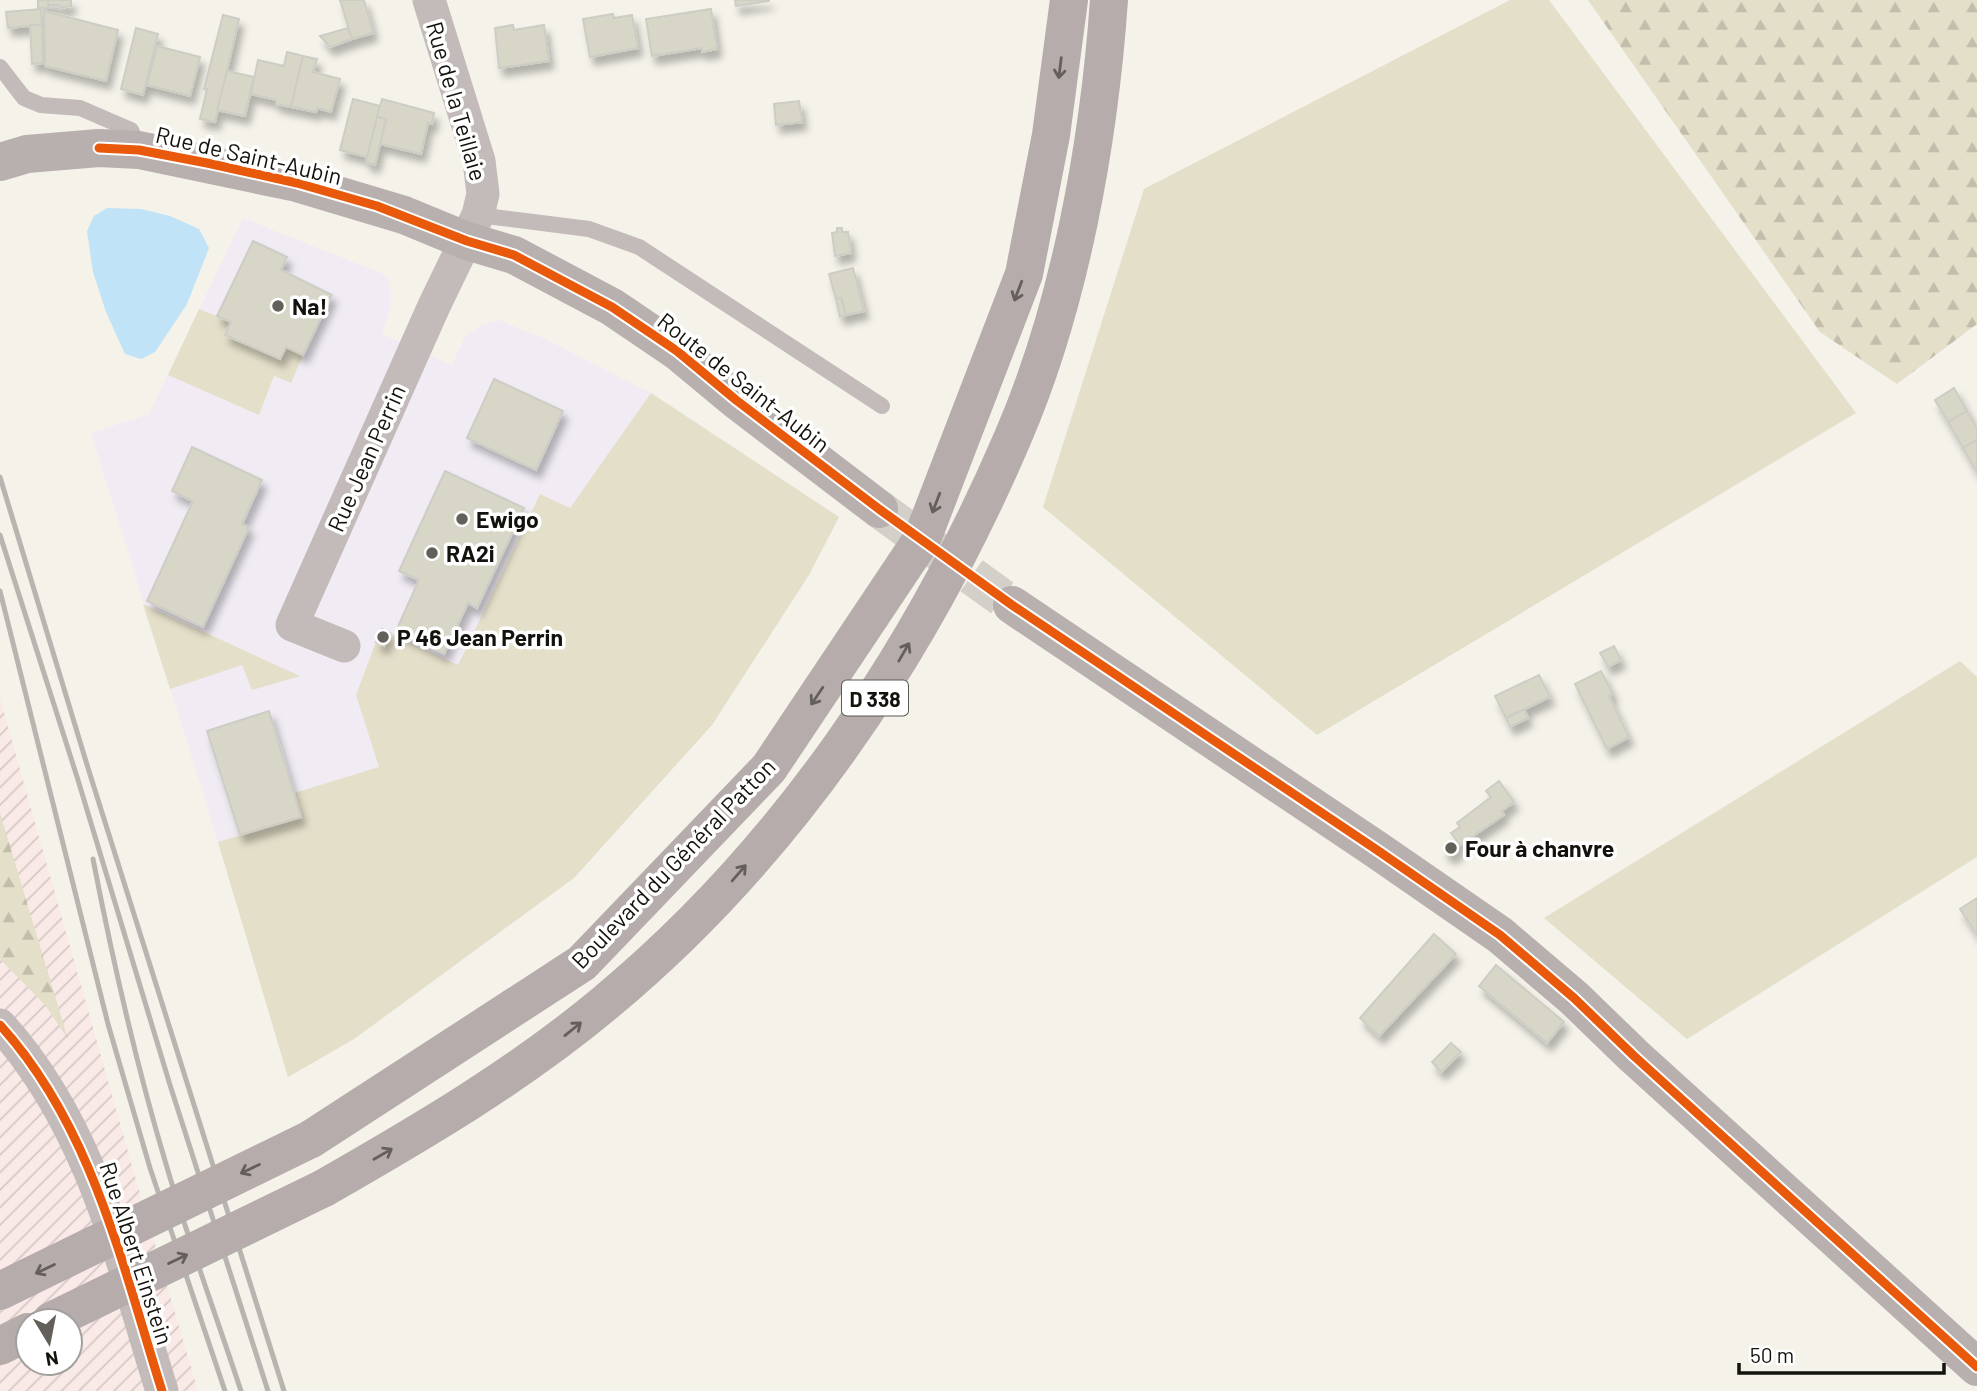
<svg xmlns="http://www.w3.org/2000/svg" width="1977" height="1391" font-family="Barlow,sans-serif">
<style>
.commercial{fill:#f1ecf4}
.industrial{fill:url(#industrial-furrows);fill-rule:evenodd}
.green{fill:#e4dfc9}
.forest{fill:url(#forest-firs)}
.water{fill:#c0e3f7}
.building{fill:#d8d6c7;stroke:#cecdc5;stroke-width:2;filter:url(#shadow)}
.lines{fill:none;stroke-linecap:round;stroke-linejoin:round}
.secondary-tunnel{stroke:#d2d0c8;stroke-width:38;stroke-dasharray:38 19;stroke-linecap:butt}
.lane{stroke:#c3baba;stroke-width:16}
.street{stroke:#c3baba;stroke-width:33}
.secondary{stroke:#b8afaf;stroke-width:38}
.highway{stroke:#b5acab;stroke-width:38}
.rail{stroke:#b8b4b0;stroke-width:5}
.highway-bridge{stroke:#b5acab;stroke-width:38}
.cycleway-casing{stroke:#fff;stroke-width:13}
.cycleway{stroke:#e8590c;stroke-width:9}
.oneway{stroke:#645f5c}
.poi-dot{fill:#626059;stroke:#fff;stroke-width:2.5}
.labels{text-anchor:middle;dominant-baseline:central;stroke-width:7;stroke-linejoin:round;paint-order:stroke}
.shield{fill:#fff;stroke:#5a5955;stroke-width:2}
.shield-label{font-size:21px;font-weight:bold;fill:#13120c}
.street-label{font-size:23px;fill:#13120c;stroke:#fff}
.poi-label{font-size:23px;font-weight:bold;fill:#13120c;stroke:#fff;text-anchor:start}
</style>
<defs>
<pattern id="industrial-furrows" width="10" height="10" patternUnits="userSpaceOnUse" patternTransform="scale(1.75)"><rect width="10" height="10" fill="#faeae7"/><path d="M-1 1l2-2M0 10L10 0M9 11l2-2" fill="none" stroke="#d5c8c5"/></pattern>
<pattern id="forest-firs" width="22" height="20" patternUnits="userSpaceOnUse" patternTransform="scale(1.75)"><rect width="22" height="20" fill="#e4dfc9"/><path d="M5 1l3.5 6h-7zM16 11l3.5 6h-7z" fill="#c3beab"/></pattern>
<filter id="shadow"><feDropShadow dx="4.5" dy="8" stdDeviation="3.5" flood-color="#0004"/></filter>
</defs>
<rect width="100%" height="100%" fill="#f4f2e9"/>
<path class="commercial" d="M243,218L383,274L390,282L391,305L382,334L452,365L465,336L482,325L498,320L545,339L651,393L839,517L809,575L712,725L574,878L354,1039L288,1077L244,925L91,433L149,414Z"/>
<path class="industrial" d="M0,699L140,1194L198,1391H0ZM28,1321H70V1363H28Z"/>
<g class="green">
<path d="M1510,0H1549L1856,413L1317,735L1043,507L1144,189Z"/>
<path d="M199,309L231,322L225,336L280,359L286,347L303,355L291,383L274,376L259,415L168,375Z"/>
<path d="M651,393L839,517L809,575L712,725L574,878L354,1039L288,1077L218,842L301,817L294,793L379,767L356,695L376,642L384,645L390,633L458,665L540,494L570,508Z"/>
<path d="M143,604L300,676L252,690L242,665L170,689Z"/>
<path d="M1960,661L1977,677V857L1687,1039L1544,918Z"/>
</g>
<g class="forest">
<path d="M1588,0H1977V324L1897,384L1820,332Z"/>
<path d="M0,813L68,1039L45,1005L0,959Z"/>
</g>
<path class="water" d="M107,208L141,209L170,216L199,229L209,248L187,304L155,352L141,359L125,354L106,312L93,272L87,231L94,216Z"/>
<g class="building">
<rect x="38" y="0" width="10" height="8"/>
<path d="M48,0H71V6L60,8L59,5H48Z"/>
<path d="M340,0H364L373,33L352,39Z"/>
<path d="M735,0H769V1L736,6Z"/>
<path d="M41,9L42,25L8,28L6,12Z"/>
<path d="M711,9L717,49L702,52V48L652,56L646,19Z"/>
<path d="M44,11L118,30L106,81L45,66Z"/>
<path d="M613,14L614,18L632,15L638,48L590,57L583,19Z"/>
<path d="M223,15L239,19L215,122L200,119L207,89H204Z"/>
<path d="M30,25H42L43,63L32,64Z"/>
<path d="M513,25L514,30L544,25L549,61L499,68L495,28Z"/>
<path d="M136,28L158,34L143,95L121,89Z"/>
<path d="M348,28L352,39L330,47L320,36Z"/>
<path d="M157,46L200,57L190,96L147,85Z"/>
<path d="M287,52L303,56L291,107L276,104V100L251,94L258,60L284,66Z"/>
<path d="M303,56L317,59L313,72L340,79L331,112L317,108L316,112L291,107Z"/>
<path d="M227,71L254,77L245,116L217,110Z"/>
<path d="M353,99L380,106L367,157L340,150Z"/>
<path d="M382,99L434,113L432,124L428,123L421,154L380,144L386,119L377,117Z"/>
<path d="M799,101L802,122L776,125L774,104Z"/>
<path d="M377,117L386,119L375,165L366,162Z"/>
<path d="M837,228H842V232H848L851,253L835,256L832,233L837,232Z"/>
<path d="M253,241L287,257L281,270L332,295L303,355L286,347L280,359L225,335L231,322L217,316Z"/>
<path d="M853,268L864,311L846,315L841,298L836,299L829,274Z"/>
<path d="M841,298L846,315L840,317L836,299Z"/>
<path d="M494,379L563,411L536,470L467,438Z"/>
<path d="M1954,388L1967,411L1948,422L1935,400Z"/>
<path d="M1967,411L1977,428V440L1963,448L1948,422Z"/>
<path d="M1977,440V473L1963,448Z"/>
<path d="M192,447L262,480L242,524L249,527L203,627L147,601L193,501L172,491Z"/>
<path d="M445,471L524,508L477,608L468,603L444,654L396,631L419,580L399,571Z"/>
<path d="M382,629L390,633L384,646L376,642Z"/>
<path d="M1614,646L1621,660L1608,667L1600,653Z"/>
<path d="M1601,671L1613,694L1609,696L1629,737L1607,749L1575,684Z"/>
<path d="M1539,675L1550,697L1506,718L1495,696Z"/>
<path d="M1524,709L1528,718L1510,727L1506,718Z"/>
<path d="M269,711L301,817L240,835L207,731Z"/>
<path d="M1499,781L1514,802L1502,811L1504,815L1460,845L1451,833L1460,827L1457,823L1491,797L1486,791Z"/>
<circle cx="1451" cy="848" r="7"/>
<path d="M1977,898V935L1960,909Z"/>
<path d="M1434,934L1456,954L1379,1036L1360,1018Z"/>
<path d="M1496,965L1564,1022L1547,1043L1479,986Z"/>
<path d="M1451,1043L1461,1052L1441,1072L1432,1062Z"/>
</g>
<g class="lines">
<path class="secondary-tunnel" d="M879,509L1012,605"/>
<g class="lane">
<path d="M0,67L24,98L41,105L80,108L131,130L139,150"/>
<path d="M478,215L589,229L639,247L882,406"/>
</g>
<g class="street">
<path d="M344,646L292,625L434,306L478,215L483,194L479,161L429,0"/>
<path d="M0,1025C92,1126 122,1264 162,1391"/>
</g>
<g class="secondary">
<path d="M0,162L27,154L99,148L139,150L297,183L404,215L467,241L514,255L612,307L677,351L736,400L879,509"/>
<path d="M1012,605L1377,850L1500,935L1574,998L1634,1056L1977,1367"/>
</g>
<g class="highway">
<path d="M311,1139L582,963L769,768L922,539L1024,274L1051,135L1069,0"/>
<path d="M324,1188C422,1132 519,1075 605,1003C786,853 921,652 1013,437C1070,305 1099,143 1109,0"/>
<path d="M0,1346L28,1332"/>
</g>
<g class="rail">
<path d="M0,477L88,768L284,1391"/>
<path d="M0,535L78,780L170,1085L268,1391"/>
<path d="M0,591L108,1024L150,1168L225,1391"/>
<path d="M93,859C113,962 136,1064 166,1164C188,1240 216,1315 241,1391"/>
</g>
<g class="highway-bridge">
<path d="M0,1291L311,1139"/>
<path d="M51,1321L324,1188"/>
</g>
<defs>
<g id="cycleway">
<path d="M99,148L139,150L207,163L297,183L377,206L467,241L514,255L612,307L677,351L736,400L879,509L1012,605L1377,850L1500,935L1574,998L1634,1056L1977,1367"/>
<path d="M0,1025C92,1126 122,1264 162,1391"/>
</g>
</defs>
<use href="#cycleway" class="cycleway-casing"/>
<use href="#cycleway" class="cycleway"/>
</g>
<defs><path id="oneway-shaft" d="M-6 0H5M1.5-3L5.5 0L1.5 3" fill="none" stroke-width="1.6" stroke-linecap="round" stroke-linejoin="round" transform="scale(1.75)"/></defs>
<g class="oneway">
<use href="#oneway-shaft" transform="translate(1060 68) rotate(97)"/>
<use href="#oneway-shaft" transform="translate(1018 291) rotate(111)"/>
<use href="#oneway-shaft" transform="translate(936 503) rotate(111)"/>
<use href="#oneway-shaft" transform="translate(904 652) rotate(-60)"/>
<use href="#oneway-shaft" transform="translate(817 696) rotate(124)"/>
<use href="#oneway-shaft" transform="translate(739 873) rotate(-49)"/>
<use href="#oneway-shaft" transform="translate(573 1029) rotate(-39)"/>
<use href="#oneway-shaft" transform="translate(383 1154) rotate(-30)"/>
<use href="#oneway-shaft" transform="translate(250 1169) rotate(154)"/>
<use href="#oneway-shaft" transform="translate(178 1259) rotate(-26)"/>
<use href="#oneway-shaft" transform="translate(45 1269) rotate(154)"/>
</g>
<g class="poi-dot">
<circle cx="278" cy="306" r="7"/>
<circle cx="462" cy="519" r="7"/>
<circle cx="432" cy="553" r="7"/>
<circle cx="383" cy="637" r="7"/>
<circle cx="1451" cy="848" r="7"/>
</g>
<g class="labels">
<rect class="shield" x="842" y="680.5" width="66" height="35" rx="5"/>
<g class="shield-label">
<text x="875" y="698">D 338</text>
</g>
<g class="street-label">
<text transform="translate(457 101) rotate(74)">Rue de la Teillaie</text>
<text transform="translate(249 155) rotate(13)">Rue de Saint-Aubin</text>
<text transform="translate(744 382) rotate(38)">Route de Saint-Aubin</text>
<text transform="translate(366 458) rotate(-66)">Rue Jean Perrin</text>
<text transform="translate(673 863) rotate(-46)">Boulevard du Général Patton</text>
<text transform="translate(137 1253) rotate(72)">Rue Albert Einstein</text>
</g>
<g class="poi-label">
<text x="292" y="306">Na!</text>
<text x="476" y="519">Ewigo</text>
<text x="446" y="553">RA2i</text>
<text x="397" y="637">P 46 Jean Perrin</text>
<text x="1465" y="848">Four à chanvre</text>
</g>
</g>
<g transform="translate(49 1342) rotate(170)"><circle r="33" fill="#ffffff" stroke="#a1a09e" stroke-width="2"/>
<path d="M0-5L12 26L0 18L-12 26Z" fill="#626059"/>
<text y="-10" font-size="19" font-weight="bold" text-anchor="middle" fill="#13120c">N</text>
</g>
<path d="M1739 1363v10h205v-10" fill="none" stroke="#13120c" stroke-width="3.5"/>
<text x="1750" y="1363" font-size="21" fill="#13120c" stroke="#ffffff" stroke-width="5" paint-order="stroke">50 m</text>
</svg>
